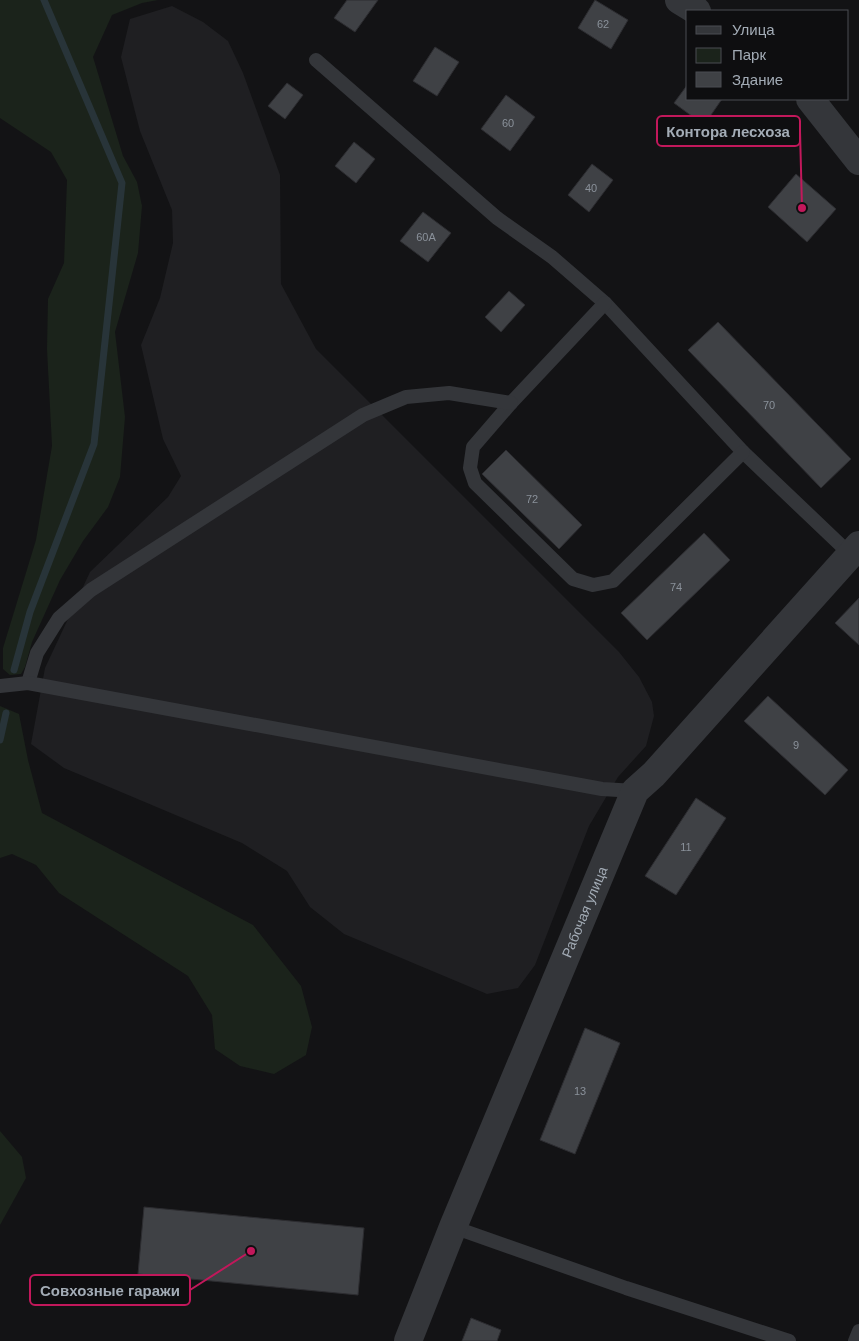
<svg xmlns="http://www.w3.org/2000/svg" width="859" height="1341" font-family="Helvetica,sans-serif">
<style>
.built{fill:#1f1f22}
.green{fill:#1b231b}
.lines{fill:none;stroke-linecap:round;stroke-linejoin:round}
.stream{stroke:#283439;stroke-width:7}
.building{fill:#3f4145;stroke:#2d2d31}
.service{stroke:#34363a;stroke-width:14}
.minor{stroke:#34363a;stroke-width:28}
.labels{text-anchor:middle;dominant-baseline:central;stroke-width:5;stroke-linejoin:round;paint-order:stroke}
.number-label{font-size:11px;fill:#8a919a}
.street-label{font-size:14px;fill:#a3acb6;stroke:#0e0e10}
.leader{fill:none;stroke:#c2185b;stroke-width:2}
.callout-dot{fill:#c2185b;stroke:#0e0e10;stroke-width:2}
.callout{fill:#0e0e10;stroke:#c2185b;stroke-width:2}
.callout-label{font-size:15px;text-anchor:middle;font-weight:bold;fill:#a3acb6}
</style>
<rect width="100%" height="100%" fill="#131315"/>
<path class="built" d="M172,6L203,22L228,41L243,73L280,175L281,284L316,349L619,652L639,677L652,702L654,716L646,746L618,777L589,826L535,965L518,988L487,994L344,934L310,907L287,871L242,843L64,768L31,744L45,668L90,572L168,497L181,476L163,439L141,345L160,298L173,243L172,210L140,131L121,57L130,19Z"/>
<g class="green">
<path d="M0,0H158L142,3L112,15L93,57L123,156L137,182L142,206L138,253L115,332L125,417L120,477L108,507L83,541L60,580L32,642L25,667L21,674L10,675L3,669V648L36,540L52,446L47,349L48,299L64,263L67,180L51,152L0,118Z"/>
<path d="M0,706L19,714L28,760L42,813L253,925L301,986L312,1027L306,1055L274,1074L240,1066L215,1049L212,1015L188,976L59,893L36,865L12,854L0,858Z"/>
<path d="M0,1131L22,1157L26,1178L0,1225Z"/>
</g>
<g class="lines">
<g class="stream">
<path d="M14,670L30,612L94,444L122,183L44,0"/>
<path d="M0,740L6,713"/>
</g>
</g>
<g class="building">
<path d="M347,0H378L355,32L334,18Z"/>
<path d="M595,0L628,20L611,49L578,28Z"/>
<path d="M435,47L459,62L437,96L413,81Z"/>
<path d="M287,83L303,95L285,119L268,106Z"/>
<path d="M688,84V99H722L704,125L674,103Z"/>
<path d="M506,95L535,117L510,151L481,129Z"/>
<path d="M354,142L375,159L356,183L335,166Z"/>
<path d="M592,164L613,180L589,212L568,195Z"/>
<path d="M796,174L836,209L807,242L768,207Z"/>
<path d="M423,212L451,233L428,262L400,241Z"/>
<path d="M509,291L525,305L501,332L485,317Z"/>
<path d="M718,322L851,459L821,488L688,350Z"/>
<path d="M506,450L582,525L559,549L482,474Z"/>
<path d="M704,533L730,560L647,640L621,613Z"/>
<path d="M859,598V645L835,623Z"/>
<path d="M768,696L848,770L825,795L744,721Z"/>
<path d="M696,798L726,818L676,895L645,876Z"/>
<path d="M585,1028L620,1043L575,1154L540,1140Z"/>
<path d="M144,1207L364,1228L358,1295L138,1274Z"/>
<path d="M471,1318L501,1330L497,1341H462Z"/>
</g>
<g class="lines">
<g class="service">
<path d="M316,60L497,218L552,257L605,303L743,452L850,554"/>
<path d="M605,303L511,403L473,447L470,468L475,483L573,579L593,585L613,581L743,452"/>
<path d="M28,683L37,653L59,618L91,590L363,415L406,397L449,393L511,403"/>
<path d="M0,686L28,683L602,789L635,791"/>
<path d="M453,1227L626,1288L789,1341"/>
<path d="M855,1341L859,1331"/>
</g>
<g class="minor">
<path d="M679,0L697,11"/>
<path d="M810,99L859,161"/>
<path id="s1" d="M408,1341L453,1227L635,791L654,774L859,545"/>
</g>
</g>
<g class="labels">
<g class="number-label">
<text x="603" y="24">62</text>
<text x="508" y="123">60</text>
<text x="591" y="188">40</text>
<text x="426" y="237">60А</text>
<text x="769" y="405">70</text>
<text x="532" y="499">72</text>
<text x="676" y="587">74</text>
<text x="796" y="745">9</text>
<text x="686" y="847">11</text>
<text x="580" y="1091">13</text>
</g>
<g class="street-label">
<text stroke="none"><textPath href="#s1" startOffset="464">Рабочая улица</textPath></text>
</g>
</g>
<path class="leader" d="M802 208L800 131M251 1251L190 1290"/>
<g class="callout-dot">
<circle cx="802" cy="208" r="5"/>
<circle cx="251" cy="1251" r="5"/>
</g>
<g class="callout">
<rect x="657" y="116" width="143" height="30" rx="5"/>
<rect x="30" y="1275" width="160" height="30" rx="5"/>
</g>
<g class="callout-label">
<text x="728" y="137">Контора лесхоза</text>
<text x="110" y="1296">Совхозные гаражи</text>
</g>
<rect x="686" y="10" width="162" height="90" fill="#0e0e10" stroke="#4a4d52"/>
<rect x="696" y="26" width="25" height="8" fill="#34363a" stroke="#4a4d52"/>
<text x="732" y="35" font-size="15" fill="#a3acb6">Улица</text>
<rect x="696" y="48" width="25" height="15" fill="#1b231b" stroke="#4a4d52"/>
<text x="732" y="60" font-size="15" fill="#a3acb6">Парк</text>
<rect x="696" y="72" width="25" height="15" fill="#3f4145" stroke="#4a4d52"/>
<text x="732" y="85" font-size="15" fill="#a3acb6">Здание</text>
</svg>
